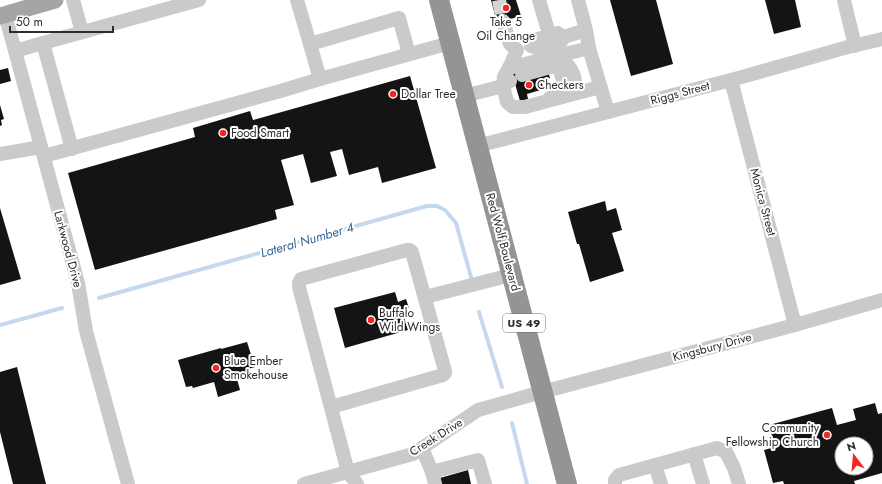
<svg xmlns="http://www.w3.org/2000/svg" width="882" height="484" font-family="Jost,sans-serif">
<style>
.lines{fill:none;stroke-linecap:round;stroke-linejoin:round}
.stream{stroke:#c4d9ee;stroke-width:4}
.building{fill:#141414;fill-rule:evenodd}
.minor-tunnel{stroke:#d5d5d5;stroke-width:14;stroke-dasharray:14 7;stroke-linecap:butt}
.minor{stroke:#cacaca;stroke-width:14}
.major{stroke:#a5a5a5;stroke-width:17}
.highway{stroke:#949494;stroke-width:20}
.poi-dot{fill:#f32720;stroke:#fff;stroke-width:1.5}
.labels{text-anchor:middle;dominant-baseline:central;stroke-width:4;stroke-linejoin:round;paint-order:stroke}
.shield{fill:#fff;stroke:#6c6c6c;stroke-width:1}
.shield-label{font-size:11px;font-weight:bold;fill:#2d2d2d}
.poi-label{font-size:12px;fill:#2d2d2d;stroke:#fff;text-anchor:start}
.street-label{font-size:12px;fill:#2d2d2d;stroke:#fff}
.water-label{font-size:13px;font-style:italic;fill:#356695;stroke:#fff}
</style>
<rect width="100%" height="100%" fill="#fff"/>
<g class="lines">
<g class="stream">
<path d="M99,298L427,206H437L445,210L456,223L471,277"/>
<path d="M479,312L502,387"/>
<path d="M0,325L62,308"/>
<path d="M512,423L527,484"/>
</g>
</g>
<g class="building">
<path d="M491,0H516L521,16L497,23Z"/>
<path d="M610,0H656L673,64L631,76Z"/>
<path d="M765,0H795L801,27L774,34Z"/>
<path d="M8,68L11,81L0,84V70Z"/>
<path d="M511,70L548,72L550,78L541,81L544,89L527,94L528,99L520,101Z"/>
<path d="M410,76L436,168L382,183L378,167L349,175L342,149L330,152L337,176L311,183L303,154L281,160L294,205L275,210L277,219L95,270L68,173L195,137L193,128L250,111L253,120Z"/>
<path d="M0,105L4,119L1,120L2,125L0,126Z"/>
<path d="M605,201L607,211L616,208L622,230L612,233L624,271L590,282L579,244H577L568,212Z"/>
<path d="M0,208L21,279L0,285Z"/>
<path d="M395,292L398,302L406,299L409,308L402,310L408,330L345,348L334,308Z"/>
<path d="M247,342L255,367L248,369L250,375L237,379L240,390L218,397L214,382L193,388L192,386L186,387L178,360L221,348V349Z"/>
<path d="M17,367L46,484H13L0,432V372Z"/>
<path d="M875,403L878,414L882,413V473L854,481L855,484H784L783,481L773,483L764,450L775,447L769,425L832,408L837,425L856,420L853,409ZM842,444H866V468H842Z"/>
<path d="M468,470L471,484H442L440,478Z"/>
</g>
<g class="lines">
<path class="minor-tunnel" d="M499,0L503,21"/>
<g class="minor">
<path d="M73,0L82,32"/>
<path d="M297,0L310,44L399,18L409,54"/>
<path d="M539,0L547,27"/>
<path d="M578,0L586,30L589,48L608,112"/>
<path d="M844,0L855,46"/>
<path d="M5,14L78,283L86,331L128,484"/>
<path d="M503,21L510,44L517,50"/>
<path d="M310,44L320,79"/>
<path d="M531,46L538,39L558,33L564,37"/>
<path d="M532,46L539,49L560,43L564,37L586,30"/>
<path d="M517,50L509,68L504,77L503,86L507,102L513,107H525L600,87"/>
<path d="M15,51L43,43"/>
<path d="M554,66L563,65H568C572,70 575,77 575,83L571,87L560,92"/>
<path d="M509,68L589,48"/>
<path d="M522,75L554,66L560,70L564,85L560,92L550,98"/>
<path d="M731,80L795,325"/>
<path d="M464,96L503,86L510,81"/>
<path d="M477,146L731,80L848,47L882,39"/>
<path d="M72,149L43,43L199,0"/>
<path d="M0,154L41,147"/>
<path d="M44,156L277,92L320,79L450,43"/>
<path d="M425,297L511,275"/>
<path d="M331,407L443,375L445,373V371L412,252L410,250H407L301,279L299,283V287L348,472L357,484"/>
<path d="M422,448L432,472"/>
<path d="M694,454L703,484"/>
<path d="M655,465L661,484"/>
<path d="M304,484L413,454L478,410L542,392L795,325L882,300"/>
<path d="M435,484L432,472L478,460L485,484"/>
<path d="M615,484V480L619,475L717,448L726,452L734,468L739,484"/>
</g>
<path class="major" d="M0,16L55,0"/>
<path class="highway" d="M439,0L567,484"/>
</g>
<g class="poi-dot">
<circle cx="506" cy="8" r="4"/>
<circle cx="529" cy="85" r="4"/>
<circle cx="393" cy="94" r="4"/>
<circle cx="223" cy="133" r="4"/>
<circle cx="371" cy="320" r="4"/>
<circle cx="216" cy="368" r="4"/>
<circle cx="827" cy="435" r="4"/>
</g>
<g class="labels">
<rect class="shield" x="503" y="314" width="42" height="18" rx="3"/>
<g class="shield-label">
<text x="524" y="323">US 49</text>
</g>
<g class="poi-label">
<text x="506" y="22" text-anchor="middle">Take 5<tspan x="506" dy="14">Oil Change</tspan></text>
<text x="537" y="85">Checkers</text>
<text x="401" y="94">Dollar Tree</text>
<text x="231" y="133">Food Smart</text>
<text x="379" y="313">Buffalo<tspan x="379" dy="14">Wild Wings</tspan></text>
<text x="224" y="361">Blue Ember<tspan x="224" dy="14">Smokehouse</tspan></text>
<text x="819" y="428" text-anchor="end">Community<tspan x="819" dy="14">Fellowship Church</tspan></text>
</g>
<g class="street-label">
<text transform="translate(680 93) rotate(-15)">Riggs Street</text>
<text transform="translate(763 202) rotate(75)">Monica Street</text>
<text transform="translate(503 242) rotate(75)">Red Wolf Boulevard</text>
<text transform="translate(68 249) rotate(75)">Larkwood Drive</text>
<text transform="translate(712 347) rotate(-15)">Kingsbury Drive</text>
<text transform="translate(436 437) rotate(-32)">Creek Drive</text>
</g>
<g class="water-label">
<text transform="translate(307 240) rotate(-16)">Lateral Number 4</text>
</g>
</g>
<g transform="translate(854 456) rotate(344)"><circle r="19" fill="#ffffff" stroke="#ababab"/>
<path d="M0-3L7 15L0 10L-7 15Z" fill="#f32720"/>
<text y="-6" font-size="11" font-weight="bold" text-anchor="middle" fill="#2d2d2d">N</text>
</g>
<path d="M10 26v6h103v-6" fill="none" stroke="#2d2d2d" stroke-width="2"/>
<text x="16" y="26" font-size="12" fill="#2d2d2d" stroke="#ffffff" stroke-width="3" paint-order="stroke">50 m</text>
</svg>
